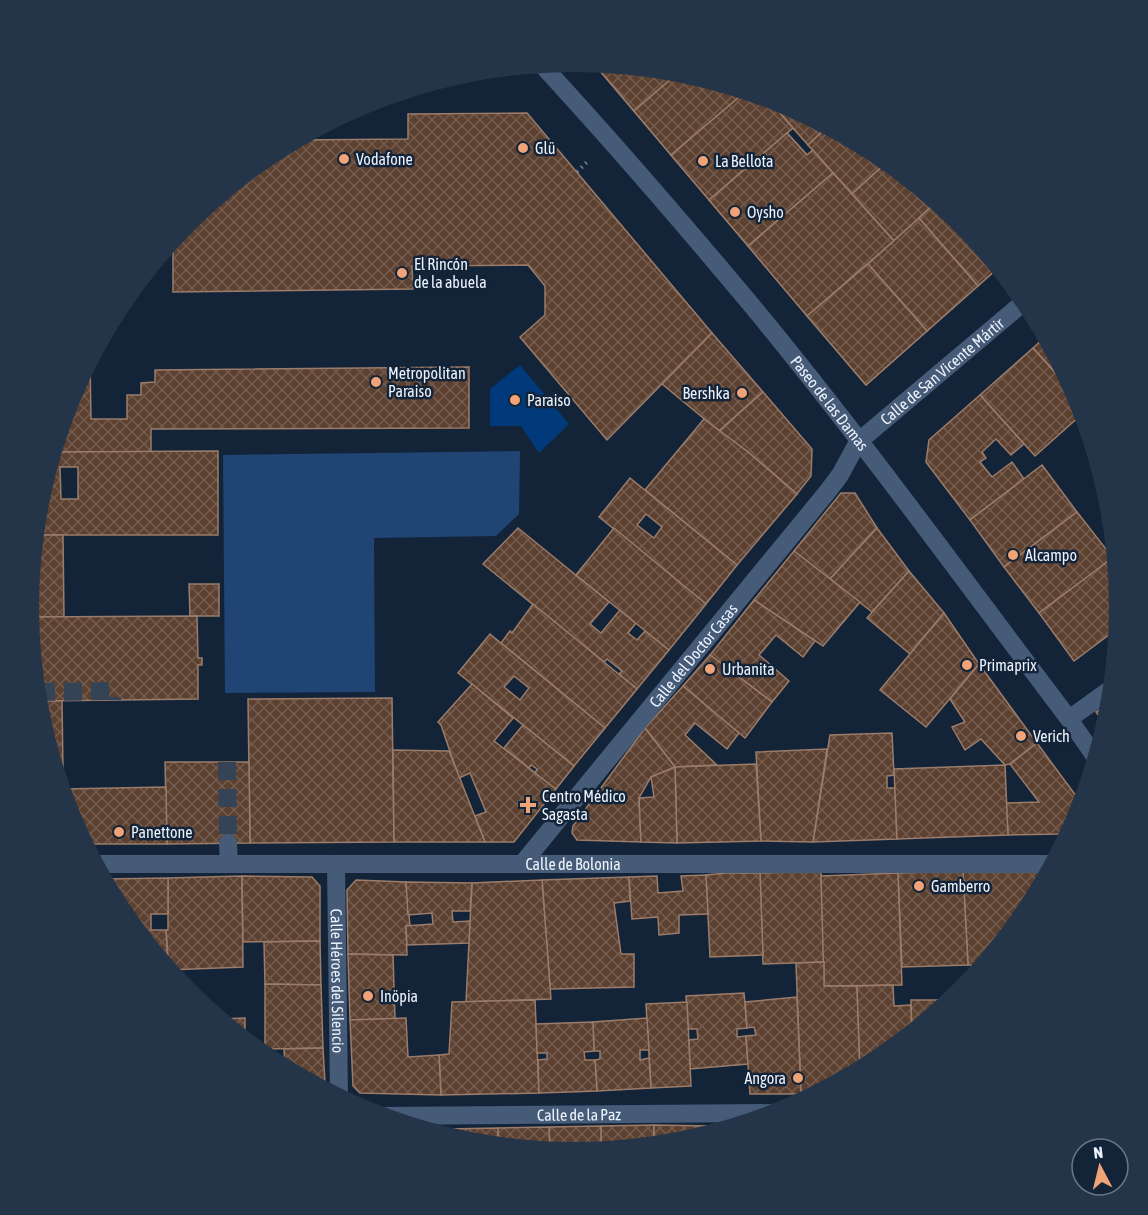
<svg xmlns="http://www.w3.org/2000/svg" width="1148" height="1215" font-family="'Asap Condensed',sans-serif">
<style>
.green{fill:#204474}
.water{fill:#003a7b}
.building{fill:url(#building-cross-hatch);stroke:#9b7c6a;stroke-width:1.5;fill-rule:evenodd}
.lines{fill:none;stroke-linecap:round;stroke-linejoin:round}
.pedestrian-tunnel{stroke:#344356;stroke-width:18;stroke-dasharray:18 9;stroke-linecap:butt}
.path{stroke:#727e8e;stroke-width:4;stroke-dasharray:1.5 4.5;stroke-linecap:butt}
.pedestrian{stroke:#455b78;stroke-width:18}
.minor{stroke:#455b78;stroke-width:18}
.tertiary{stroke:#455b78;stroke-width:18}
.poi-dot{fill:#efa376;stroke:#132439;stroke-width:2}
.labels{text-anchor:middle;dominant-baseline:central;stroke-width:5;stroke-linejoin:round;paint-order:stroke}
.poi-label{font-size:16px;fill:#edf3fc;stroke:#132439;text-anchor:start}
.street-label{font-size:16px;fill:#edf3fc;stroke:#132439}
</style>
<defs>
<pattern id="building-cross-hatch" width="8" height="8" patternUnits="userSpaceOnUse" patternTransform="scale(1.5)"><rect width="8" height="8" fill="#5c4030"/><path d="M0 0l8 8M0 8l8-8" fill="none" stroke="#745c4f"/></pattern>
</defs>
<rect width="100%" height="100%" fill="#132439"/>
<path class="green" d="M520,451L519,514L496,536L374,538L375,692L225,693L223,455Z"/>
<path class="water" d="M520,365L569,424L539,453L521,426H490V389Z"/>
<g class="building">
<path d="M594,64L681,73L783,104L877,154L960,222L998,268L866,385ZM793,128L813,150L807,155L787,133Z"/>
<path d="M598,64L679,72L634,111L596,66Z"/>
<path d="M679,72L744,93L671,155L634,111Z"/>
<path d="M745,92L768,99L793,128L709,200L671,155Z"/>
<path d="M768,99L783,104L827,127L808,145Z"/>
<path d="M527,113L712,333L607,440L520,337L545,315V286L528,265L412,266L413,289L173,292V240L189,222L271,154L297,140L408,139V114Z"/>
<path d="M827,127L877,154L887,162L852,194L808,145Z"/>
<path d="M787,133L807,155L813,150L833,173L748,246L709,200Z"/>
<path d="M887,162L936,202L894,241L852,194Z"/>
<path d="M833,173L894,241L807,316L748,246Z"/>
<path d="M936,202L960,222L998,268L978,286L919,218Z"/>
<path d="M919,218L978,286L927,331L868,264Z"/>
<path d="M868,264L927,331L866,385L807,316Z"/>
<path d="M712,333L763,392L719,431L662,384Z"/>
<path d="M1045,337L1077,397L1033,348Z"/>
<path d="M1033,348L1077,397L1082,414L1035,456L980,395Z"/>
<path d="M90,361L91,419H127V395H141V383L155,382V370L469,367V428L151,429V452H54L70,398Z"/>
<path d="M763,392L812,449L811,476L797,494L748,452L719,431Z"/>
<path d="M980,395L1024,444L1011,455L996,439L982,452L986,458L980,462L992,477L1012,462L1024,479L970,520L926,462L929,440Z"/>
<path d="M704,419L748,452L797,494L737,565L645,490Z"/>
<path d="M218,451V535H36L39,501L54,452ZM60,467H78V499H61Z"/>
<path d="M1042,465L1077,512L1004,567L970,520Z"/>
<path d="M630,478L737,565L706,604L599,517ZM646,514L662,527L654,538L637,525Z"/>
<path d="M841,493H855L877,528L830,579L794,551Z"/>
<path d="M1077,512L1113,558L1039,613L1004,567Z"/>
<path d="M518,528L609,602L590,624L601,633L620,610L636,623L628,633L637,640L645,631L669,650L637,689L619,674L622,671L607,659L604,662L483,564Z"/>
<path d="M614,528L706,604L669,650L576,575Z"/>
<path d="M877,528L909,571L872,612L830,579Z"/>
<path d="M36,535H63L64,617H29L28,608Z"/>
<path d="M794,551L860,602L823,646L754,600Z"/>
<path d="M1111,559L1115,565L1119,608L1118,628L1074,661L1039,613Z"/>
<path d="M909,571L944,613L910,654L867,618Z"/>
<path d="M189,584H219V616H190Z"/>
<path d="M754,600L815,641L803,657L776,635L759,655L789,681L772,702L710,655Z"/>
<path d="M533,604L637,689L605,728L501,643L510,631L512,633Z"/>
<path d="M944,613L979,664L926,727L880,690Z"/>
<path d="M197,616L198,658H202V665H198V699L38,701L29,617Z"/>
<path d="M490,634L605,728L574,766L458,673ZM514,676L529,688L520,700L504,687Z"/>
<path d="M710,655L772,702L745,738L683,686Z"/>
<path d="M979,664L1037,743L1010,764L1005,765L981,739L965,750L952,727L965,722L950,699Z"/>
<path d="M472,684L513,718L494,741L556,789L514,842H485L475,816L486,812L470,773L459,778L441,725L438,722Z"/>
<path d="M683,686L739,733L727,749L695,723L685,735L717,765L675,767L645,728Z"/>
<path d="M392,698L394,842L250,843L248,699Z"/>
<path d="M38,701H62L63,770H56L39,714Z"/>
<path d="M1110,703L1109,714L1106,725L1096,712Z"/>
<path d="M523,725L574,766L556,789L535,773L537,769L531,765L529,768L504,748Z"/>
<path d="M645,728L675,767L651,777L639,798L641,842L577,840L572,833L573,826Z"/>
<path d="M892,733L894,775L887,776V788H895L897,839L813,842L830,735Z"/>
<path d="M1037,743L1082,804L1078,817L1072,828L1061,834L1008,835L1006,803L1039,802L1010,764Z"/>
<path d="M827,749L813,842L761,841L756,752Z"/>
<path d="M393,750L449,751L485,842H394Z"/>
<path d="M165,762H249L250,843L167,844Z"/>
<path d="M756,764L761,841L677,843L675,767Z"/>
<path d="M1005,765L1008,835L897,839L894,769Z"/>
<path d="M675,767L677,843L641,842L639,798L654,797L651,777Z"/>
<path d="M166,787L167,844H85L70,816L63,793V789Z"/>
<path d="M1049,870L1035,896H1032V901L1027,911L983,965H968L963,871Z"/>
<path d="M821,871L824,962L763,964L760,873Z"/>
<path d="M963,871L968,965L902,967L898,873Z"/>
<path d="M726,873H760L763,955L710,957L706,875Z"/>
<path d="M898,873L902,985L824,986L821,876Z"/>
<path d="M706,875L708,914L679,915V933L659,935L658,917L632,919L629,877L657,876L658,893L683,891L681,876Z"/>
<path d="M242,876L243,967L169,970L166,930H168V878Z"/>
<path d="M242,876L312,877L320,886V941L243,942Z"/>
<path d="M629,877L630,901L614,903L621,954H634V987L550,989L542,880Z"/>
<path d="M168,878V914H151V930H166L168,968L120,910L104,879Z"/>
<path d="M356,880L406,882L410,926H406L407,955L348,954L347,890Z"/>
<path d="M542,880L551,999L466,1002L472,883Z"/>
<path d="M406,882L472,883L470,911H452L453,922L470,921L469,943L407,945L406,926L433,924L432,913L408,915Z"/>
<path d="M320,941L321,985L265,984L264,942Z"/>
<path d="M348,954L393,955L395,1019L350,1020Z"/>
<path d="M824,962V986H857L860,1070L816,1094H801L796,963Z"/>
<path d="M265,984L321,985L323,1048L265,1049Z"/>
<path d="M893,985L894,1006L911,1005L912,1032L877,1061L860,1070L857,986Z"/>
<path d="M744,993L747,1028L737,1029V1037L746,1036L748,1064L690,1069L689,1040L698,1039L697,1029H688L686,996Z"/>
<path d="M797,997L801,1094H750L746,1036L756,1035L754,1027L747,1028L745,1002Z"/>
<path d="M535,1000L539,1093L441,1095L439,1055L449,1054L452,1002Z"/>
<path d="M911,1000H952L912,1032Z"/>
<path d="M687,1002L691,1086L651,1088L646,1004Z"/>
<path d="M245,1018V1040L220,1019Z"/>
<path d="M406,1018L408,1057L439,1055L441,1095L360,1093L353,1086L350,1020Z"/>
<path d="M647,1018L649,1050H640V1060L649,1058L651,1088L597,1091L595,1060L600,1059V1051H594L593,1022Z"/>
<path d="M593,1022L594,1051L584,1052L585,1060H595L597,1091L539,1093L538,1060L547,1059V1053H537L536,1024Z"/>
<path d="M323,1048L325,1083L321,1088L279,1065H285L284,1049Z"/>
<path d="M654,1125V1145L601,1150V1126Z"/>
<path d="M654,1125L710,1126V1134L680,1143L654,1145Z"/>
<path d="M735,1125H738L710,1134V1126Z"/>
<path d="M601,1126V1150L574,1153L550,1151L549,1127Z"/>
<path d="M549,1127L550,1151L498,1146V1128Z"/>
<path d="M421,1128L446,1129L447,1136Z"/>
<path d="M498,1128V1146L467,1142L447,1136L446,1129Z"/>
</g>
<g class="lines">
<g class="pedestrian-tunnel">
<path d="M37,692L112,691V700"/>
<path d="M227,762L228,843"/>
</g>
<path class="path" d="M577,172L587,162"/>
<g class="pedestrian">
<path d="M1069,719L1112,688"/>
<path d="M228,843L229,864"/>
</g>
<g class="minor">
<path id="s1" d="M95,864H1052"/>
<path id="s2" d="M336,864L339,1098"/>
<path id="s3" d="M522,864L828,491L840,475L858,442L1025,301"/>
<path id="s4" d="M379,1116L779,1113"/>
</g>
<path class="tertiary" id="s5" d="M542,65C613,142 681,221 748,301C860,436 963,579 1069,719L1096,758"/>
</g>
<g class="poi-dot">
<circle cx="523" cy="148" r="6"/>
<circle cx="344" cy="159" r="6"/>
<circle cx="703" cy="161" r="6"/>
<circle cx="735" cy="212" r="6"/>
<circle cx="402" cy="273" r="6"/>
<circle cx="376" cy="382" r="6"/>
<circle cx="742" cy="393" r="6"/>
<circle cx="515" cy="400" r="6"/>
<circle cx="1013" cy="555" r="6"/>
<circle cx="967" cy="665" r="6"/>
<circle cx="710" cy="669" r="6"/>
<circle cx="1021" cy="736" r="6"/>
<path d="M525 796h6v6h6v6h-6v6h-6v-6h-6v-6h6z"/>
<circle cx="119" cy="832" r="6"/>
<circle cx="919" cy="886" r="6"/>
<circle cx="368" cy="996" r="6"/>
<circle cx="798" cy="1078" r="6"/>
</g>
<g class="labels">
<g class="poi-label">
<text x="535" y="148">Glü</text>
<text x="356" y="159">Vodafone</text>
<text x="715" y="161">La Bellota</text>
<text x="747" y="212">Oysho</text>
<text x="414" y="264">El Rincón<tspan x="414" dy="18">de la abuela</tspan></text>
<text x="388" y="373">Metropolitan<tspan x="388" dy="18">Paraiso</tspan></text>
<text x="730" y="393" text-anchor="end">Bershka</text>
<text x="527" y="400">Paraiso</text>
<text x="1025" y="555">Alcampo</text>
<text x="979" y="665">Primaprix</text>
<text x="722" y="669">Urbanita</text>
<text x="1033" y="736">Verich</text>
<text x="542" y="796">Centro Médico<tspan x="542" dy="18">Sagasta</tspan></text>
<text x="131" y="832">Panettone</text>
<text x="931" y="886">Gamberro</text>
<text x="380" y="996">Inöpia</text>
<text x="786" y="1078" text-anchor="end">Angora</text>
</g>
<g class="street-label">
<text stroke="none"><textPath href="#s3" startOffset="650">Calle de San Vicente Mártir</textPath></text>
<text stroke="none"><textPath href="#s5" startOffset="444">Paseo de las Damas</textPath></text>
<text stroke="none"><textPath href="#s3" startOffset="270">Calle del Doctor Casas</textPath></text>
<text stroke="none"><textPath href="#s1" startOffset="478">Calle de Bolonia</textPath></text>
<text stroke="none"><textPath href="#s2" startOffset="117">Calle Héroes del Silencio</textPath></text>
<text stroke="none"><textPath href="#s4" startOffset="200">Calle de la Paz</textPath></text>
</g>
</g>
<path d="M0 0H1148V1215H0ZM39 607a535 535 0 1 1 1070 0a535 535 0 1 1-1070 0Z" fill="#243549" fill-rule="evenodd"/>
<g transform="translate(1100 1167) rotate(353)"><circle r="28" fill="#132439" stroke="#6a7787" stroke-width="1.5"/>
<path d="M0-4.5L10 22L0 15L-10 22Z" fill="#efa376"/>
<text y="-9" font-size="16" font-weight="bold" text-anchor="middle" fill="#edf3fc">N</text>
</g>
</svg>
